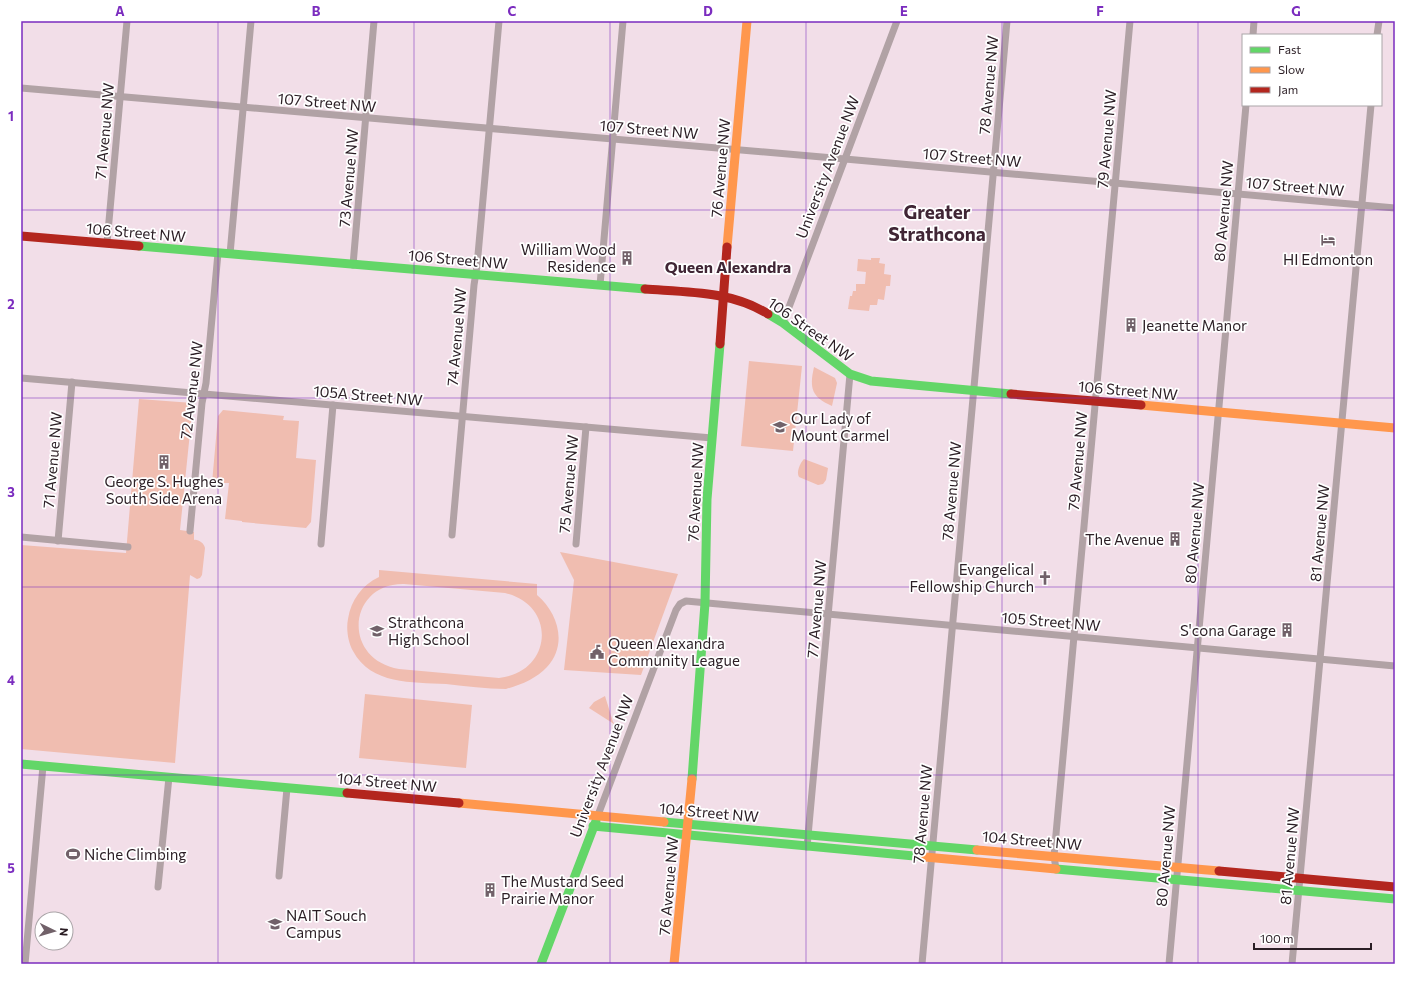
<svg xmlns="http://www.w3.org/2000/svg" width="1416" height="985" font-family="Commissioner,sans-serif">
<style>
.green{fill:#f0bdb0;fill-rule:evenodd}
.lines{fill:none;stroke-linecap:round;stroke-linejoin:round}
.street{stroke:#b1a2a5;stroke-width:7}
.fast{stroke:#63d668;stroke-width:9}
.slow{stroke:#ff974d;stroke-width:9}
.jam{stroke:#b3261e;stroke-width:9}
.grid{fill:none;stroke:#7b2cbf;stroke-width:1;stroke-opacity:0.55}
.labels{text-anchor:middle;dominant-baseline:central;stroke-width:3.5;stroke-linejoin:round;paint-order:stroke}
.street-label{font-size:15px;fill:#2b1e25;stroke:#fff}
.poi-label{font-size:15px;fill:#2b1e25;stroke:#fff;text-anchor:start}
.neighbourhood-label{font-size:16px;font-weight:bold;fill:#402635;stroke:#fff}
.district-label{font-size:19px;font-weight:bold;fill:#402635;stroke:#fff}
.neatline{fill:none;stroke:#7b2cbf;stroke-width:1.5}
.grid-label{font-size:13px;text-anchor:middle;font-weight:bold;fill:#7b2cbf}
</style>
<rect width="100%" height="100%" fill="#f2dee8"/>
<g class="green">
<path d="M871,258H880L879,263L885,264L884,274L891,275L890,286H886L884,300L878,299L877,305H870L869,311L848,309L850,296H852L853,291H856V284H865L866,272L857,271L858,259L871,260Z"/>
<path d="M749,361L802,366L793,451L741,446Z"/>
<path d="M814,367L835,378L837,383L832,406C812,397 809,389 814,367Z"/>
<path d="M139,399L193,403L180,530L194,532V540C198,539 204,543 205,548L202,575L200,578L197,579L190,575L175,763L21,749V545L126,553Z"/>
<path d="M223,410L284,416L283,420L299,421L296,458L316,460L311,522L306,528L242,522V521L225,519L229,483H212L218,416Z"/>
<path d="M804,459L828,468L826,480L823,484L818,485L799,477C796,472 800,463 804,459Z"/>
<path d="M560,552L678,574L641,675L564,670L574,580Z"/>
<path d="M379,570L537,584V595C558,613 568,644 547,667C537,678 521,685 506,689C486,689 466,686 446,684C412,682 371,685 353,651C348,642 346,629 348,619C351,600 362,585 379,577ZM404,584L505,593C557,605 553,672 499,678L399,669C341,659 348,583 404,584Z"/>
<path d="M365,694L472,705L466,768L359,758Z"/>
<path d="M605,696L613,722L614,723V724L589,708L594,702Z"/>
</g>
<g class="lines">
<g class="street">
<path d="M1253,35L1254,21"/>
<path d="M1377,35L1379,21"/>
<path d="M21,88L845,159L1395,208"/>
<path d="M107,243L127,21"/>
<path d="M230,254L251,21"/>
<path d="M353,265L374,21"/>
<path d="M600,285L623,21"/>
<path d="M783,323L897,21"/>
<path d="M21,378L712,438"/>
<path d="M190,531L202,403L206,383L218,253"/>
<path d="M452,535L474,285L477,266L499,21"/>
<path d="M21,537L128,547"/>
<path d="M58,541L72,382"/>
<path d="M321,544L333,405"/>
<path d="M576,544L586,427"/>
<path d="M598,815L676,610L680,604L686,601L1395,666"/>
<path d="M807,847L850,374"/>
<path d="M1056,869L1054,856L1060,790L1130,21"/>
<path d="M279,876L287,788"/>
<path d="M158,887L169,777"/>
<path d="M25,964L43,766"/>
<path d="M922,964L1007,21"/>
<path d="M1169,964L1246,105"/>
<path d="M1292,964L1371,105"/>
</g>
<g class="fast">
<path d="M139,246L645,289"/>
<path d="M768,314L783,323L850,374L871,381L1011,394"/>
<path d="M21,764L347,793"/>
<path d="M692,779L705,603L707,499L720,344"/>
<path d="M664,822L977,850"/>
<path d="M593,826L925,857"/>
<path d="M1056,869L1395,899"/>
<path d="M541,964L596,821"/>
</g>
<g class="slow">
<path d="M727,247L747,21"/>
<path d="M1141,405L1395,428"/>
<path d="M459,803L664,822"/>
<path d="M977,850L1219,871"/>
<path d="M925,857L1056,869"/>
<path d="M674,964L692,779"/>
</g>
<g class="jam">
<path d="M21,236L139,246"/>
<path d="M645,289C686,292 732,291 768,314"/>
<path d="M720,344L727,247"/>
<path d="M1011,394L1141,405"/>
<path d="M347,793L459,803"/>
<path d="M1219,871L1395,887"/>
</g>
</g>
<path class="grid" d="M218,21V964M414,21V964M610,21V964M806,21V964M1002,21V964M1198,21V964M21,210H1395M21,398H1395M21,587H1395M21,775H1395"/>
<defs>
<symbol id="hotel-bare" viewBox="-9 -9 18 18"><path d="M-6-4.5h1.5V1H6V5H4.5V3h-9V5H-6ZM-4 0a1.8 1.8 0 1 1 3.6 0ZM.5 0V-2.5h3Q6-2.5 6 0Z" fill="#716169" stroke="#fff" stroke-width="2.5" paint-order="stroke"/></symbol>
<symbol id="building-bare" viewBox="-9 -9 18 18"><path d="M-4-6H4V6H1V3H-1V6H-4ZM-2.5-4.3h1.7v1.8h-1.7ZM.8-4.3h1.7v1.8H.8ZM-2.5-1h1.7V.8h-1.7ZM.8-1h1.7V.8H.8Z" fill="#716169" stroke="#fff" stroke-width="2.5" paint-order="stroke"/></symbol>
<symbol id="school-bare" viewBox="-9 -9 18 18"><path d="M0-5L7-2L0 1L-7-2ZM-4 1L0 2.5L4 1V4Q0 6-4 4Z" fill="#716169" stroke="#fff" stroke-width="2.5" paint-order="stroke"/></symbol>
<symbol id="church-bare" viewBox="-9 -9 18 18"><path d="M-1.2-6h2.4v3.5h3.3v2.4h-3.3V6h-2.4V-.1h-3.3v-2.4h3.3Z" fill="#716169" stroke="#fff" stroke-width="2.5" paint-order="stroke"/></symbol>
<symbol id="civic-bare" viewBox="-9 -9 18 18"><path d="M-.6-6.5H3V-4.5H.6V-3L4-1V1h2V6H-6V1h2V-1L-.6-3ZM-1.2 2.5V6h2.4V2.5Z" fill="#716169" stroke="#fff" stroke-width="2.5" paint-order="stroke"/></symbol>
<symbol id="stadium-bare" viewBox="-9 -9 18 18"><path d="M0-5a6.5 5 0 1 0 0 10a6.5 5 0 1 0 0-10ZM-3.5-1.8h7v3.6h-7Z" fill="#716169" stroke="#fff" stroke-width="2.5" paint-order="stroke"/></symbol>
<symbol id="university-bare" viewBox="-9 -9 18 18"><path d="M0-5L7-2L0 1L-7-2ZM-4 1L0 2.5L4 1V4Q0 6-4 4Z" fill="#716169" stroke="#fff" stroke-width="2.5" paint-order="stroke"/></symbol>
</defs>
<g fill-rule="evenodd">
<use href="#hotel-bare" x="1318" y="230" width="20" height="20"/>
<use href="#building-bare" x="617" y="248" width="20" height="20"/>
<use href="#building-bare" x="1121" y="315" width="20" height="20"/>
<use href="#school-bare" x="770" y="417" width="20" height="20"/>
<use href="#building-bare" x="154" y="452" width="20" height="20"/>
<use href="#building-bare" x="1165" y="529" width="20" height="20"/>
<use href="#church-bare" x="1035" y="568" width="20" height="20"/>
<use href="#building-bare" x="1277" y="620" width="20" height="20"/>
<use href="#school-bare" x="367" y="621" width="20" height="20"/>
<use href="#civic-bare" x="587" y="642" width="20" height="20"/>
<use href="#stadium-bare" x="63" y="844" width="20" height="20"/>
<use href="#building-bare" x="480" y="880" width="20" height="20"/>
<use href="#university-bare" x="265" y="914" width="20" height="20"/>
</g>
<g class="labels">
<g class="street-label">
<text transform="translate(988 85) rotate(-85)">78 Avenue NW</text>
<text transform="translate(327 102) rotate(5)">107 Street NW</text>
<text transform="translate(649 129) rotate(5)">107 Street NW</text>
<text transform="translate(104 131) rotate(-85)">71 Avenue NW</text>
<text transform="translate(1106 139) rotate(-85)">79 Avenue NW</text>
<text transform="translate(972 157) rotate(5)">107 Street NW</text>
<text transform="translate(827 167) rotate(-69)">University Avenue NW</text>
<text transform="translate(720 168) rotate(-85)">76 Avenue NW</text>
<text transform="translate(348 178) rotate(-85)">73 Avenue NW</text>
<text transform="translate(1295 186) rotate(5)">107 Street NW</text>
<text transform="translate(1223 211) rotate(-85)">80 Avenue NW</text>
<text transform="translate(136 232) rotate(5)">106 Street NW</text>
<text transform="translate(458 259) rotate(5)">106 Street NW</text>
<text transform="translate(811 329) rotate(35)">106 Street NW</text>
<text transform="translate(456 337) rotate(-85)">74 Avenue NW</text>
<text transform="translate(191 390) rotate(-83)">72 Avenue NW</text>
<text transform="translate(1128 390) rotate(5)">106 Street NW</text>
<text transform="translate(368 395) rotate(5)">105A Street NW</text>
<text transform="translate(52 460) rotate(-85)">71 Avenue NW</text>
<text transform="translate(1077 461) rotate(-85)">79 Avenue NW</text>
<text transform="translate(568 484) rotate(-85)">75 Avenue NW</text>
<text transform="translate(951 491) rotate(-85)">78 Avenue NW</text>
<text transform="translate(695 492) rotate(-87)">76 Avenue NW</text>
<text transform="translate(1194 533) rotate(-85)">80 Avenue NW</text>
<text transform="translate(1319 533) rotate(-85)">81 Avenue NW</text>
<text transform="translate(816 609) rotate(-85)">77 Avenue NW</text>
<text transform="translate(1051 621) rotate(5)">105 Street NW</text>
<text transform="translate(601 766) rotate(-69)">University Avenue NW</text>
<text transform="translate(387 782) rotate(5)">104 Street NW</text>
<text transform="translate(709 812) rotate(5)">104 Street NW</text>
<text transform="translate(922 814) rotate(-85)">78 Avenue NW</text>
<text transform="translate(1032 840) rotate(5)">104 Street NW</text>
<text transform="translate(1165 856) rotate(-85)">80 Avenue NW</text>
<text transform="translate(1289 856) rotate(-85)">81 Avenue NW</text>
<text transform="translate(668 886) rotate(-85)">76 Avenue NW</text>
</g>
<g class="poi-label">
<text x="616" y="249" text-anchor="end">William Wood<tspan x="616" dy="17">Residence</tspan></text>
<text x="1328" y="259" text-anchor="middle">HI Edmonton</text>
<text x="1142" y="325">Jeanette Manor</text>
<text x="791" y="418">Our Lady of<tspan x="791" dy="17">Mount Carmel</tspan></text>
<text x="164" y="481" text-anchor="middle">George S. Hughes<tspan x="164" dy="17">South Side Arena</tspan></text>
<text x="1164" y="539" text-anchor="end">The Avenue</text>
<text x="1034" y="569" text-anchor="end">Evangelical<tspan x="1034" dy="17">Fellowship Church</tspan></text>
<text x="388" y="622">Strathcona<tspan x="388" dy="17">High School</tspan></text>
<text x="1276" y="630" text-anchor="end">S'cona Garage</text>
<text x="608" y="643">Queen Alexandra<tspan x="608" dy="17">Community League</tspan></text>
<text x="84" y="854">Niche Climbing</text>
<text x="501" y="881">The Mustard Seed<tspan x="501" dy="17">Prairie Manor</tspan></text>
<text x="286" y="915">NAIT Souch<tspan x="286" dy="17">Campus</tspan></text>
</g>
<g class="neighbourhood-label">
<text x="728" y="266">Queen Alexandra</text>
</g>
<g class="district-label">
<text x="937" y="211">Greater<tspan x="937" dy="22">Strathcona</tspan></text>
</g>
</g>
<rect width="1416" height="985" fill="none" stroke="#ffffff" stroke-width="44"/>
<rect x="1242" y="34" width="140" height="72" fill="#ffffff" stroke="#aaa5a8"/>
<rect x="1250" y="47" width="20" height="6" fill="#63d668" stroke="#aaa5a8"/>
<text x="1278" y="54" font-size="12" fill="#2b1e25">Fast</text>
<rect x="1250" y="67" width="20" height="6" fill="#ff974d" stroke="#aaa5a8"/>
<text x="1278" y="74" font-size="12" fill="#2b1e25">Slow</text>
<rect x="1250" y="87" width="20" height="6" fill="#b3261e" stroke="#aaa5a8"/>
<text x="1278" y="94" font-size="12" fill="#2b1e25">Jam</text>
<g transform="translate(54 931) rotate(95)"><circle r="19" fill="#ffffff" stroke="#aaa5a8"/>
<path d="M0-3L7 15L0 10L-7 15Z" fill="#716169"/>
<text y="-6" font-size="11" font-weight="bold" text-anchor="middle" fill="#2b1e25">N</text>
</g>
<path d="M1254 943v6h117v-6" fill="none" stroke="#2b1e25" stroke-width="2"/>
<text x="1260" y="943" font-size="12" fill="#2b1e25" stroke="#ffffff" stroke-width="3" paint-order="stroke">100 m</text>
<rect x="22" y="22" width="1372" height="941" class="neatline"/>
<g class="grid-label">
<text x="120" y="16">A</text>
<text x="316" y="16">B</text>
<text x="512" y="16">C</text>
<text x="708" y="16">D</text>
<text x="904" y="16">E</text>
<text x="1100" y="16">F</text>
<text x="1296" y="16">G</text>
<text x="11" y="121">1</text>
<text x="11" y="309">2</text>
<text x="11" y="497">3</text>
<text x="11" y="685">4</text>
<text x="11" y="873">5</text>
</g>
</svg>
